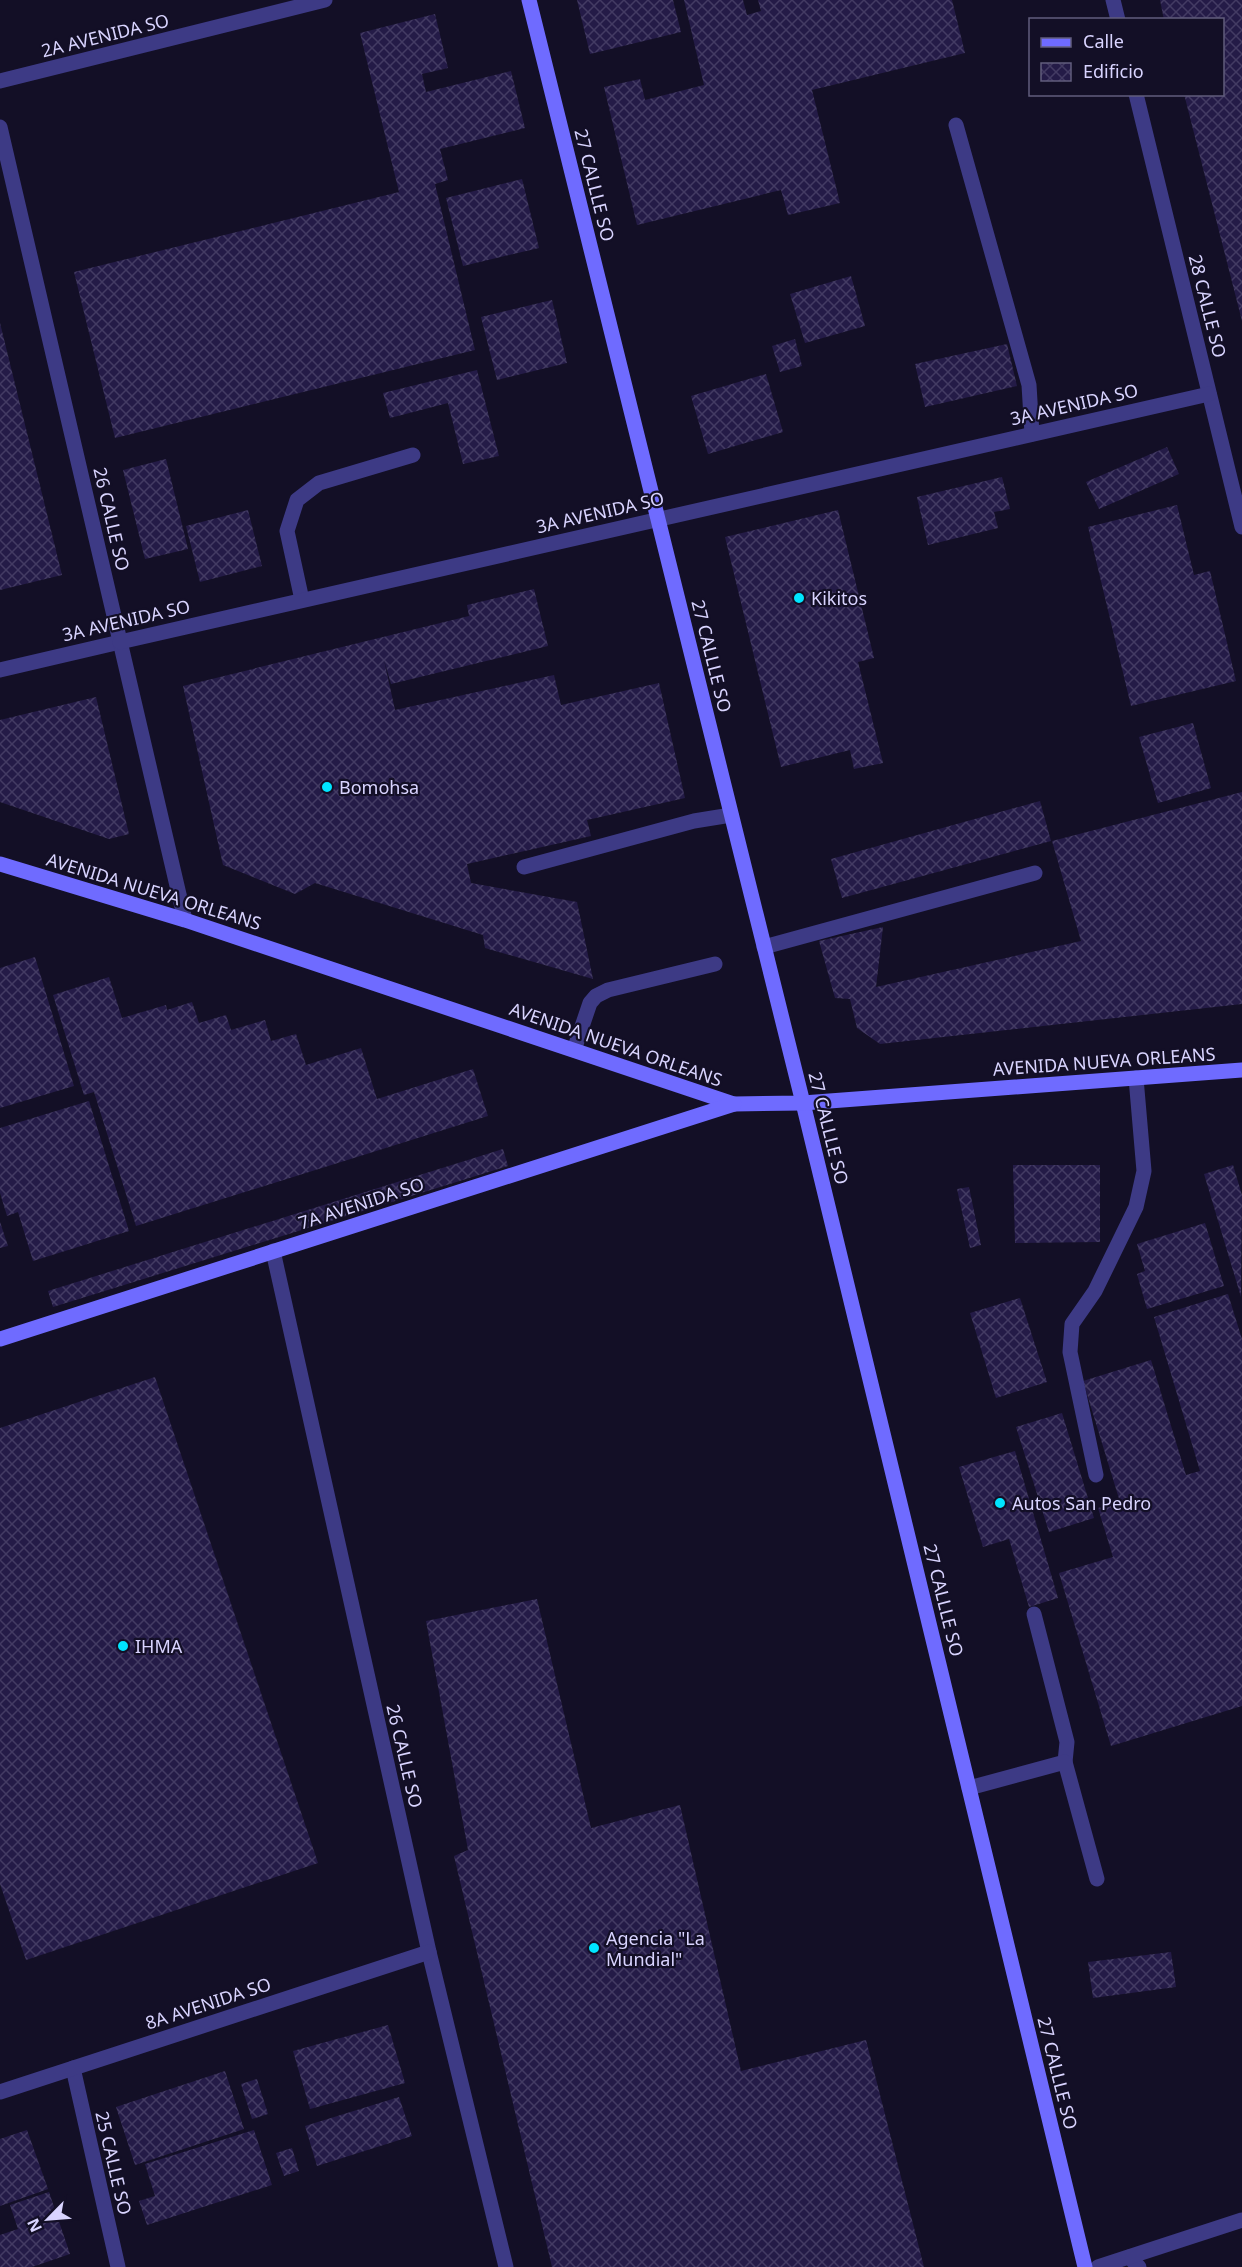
<svg xmlns="http://www.w3.org/2000/svg" width="1242" height="2267" font-family="'Noto Sans',sans-serif">
<style>
.building{fill:url(#building-cross-hatch)}
.lines{fill:none;stroke-linecap:round;stroke-linejoin:round}
.lane{stroke:#3d3a85;stroke-width:15}
.street{stroke:#3d3a85;stroke-width:15}
.secondary{stroke:#6f6bff;stroke-width:15}
.poi-dot{fill:#00e5ff;stroke:#130f26;stroke-width:2}
.labels{text-anchor:middle;dominant-baseline:central;stroke-width:4.5;stroke-linejoin:round;paint-order:stroke}
.street-label{font-size:18px;fill:#d9d4ff;stroke:#130f26}
.poi-label{font-size:18px;fill:#d9d4ff;stroke:#130f26;text-anchor:start}
</style>
<defs>
<pattern id="building-cross-hatch" width="8" height="8" patternUnits="userSpaceOnUse" patternTransform="scale(1.5)"><rect width="8" height="8" fill="#241b47"/><path d="M0 0l8 8M0 8l8-8" fill="none" stroke="#433b63"/></pattern>
</defs>
<rect width="100%" height="100%" fill="#130f26"/>
<g class="building">
<path d="M577,0H673L681,32L590,54Z"/>
<path d="M684,0H743L747,15L761,11L758,0H952L965,53L812,90L840,203L788,215L781,190L637,225L604,87L640,79L645,100L704,85Z"/>
<path d="M1160,0H1242V321L1184,94H1222V20H1164Z"/>
<path d="M435,14L448,68L422,74L426,92L511,71L525,128L440,149L448,180L435,184L475,350L115,438L74,272L399,192L360,33Z"/>
<path d="M522,179L539,248L463,266L446,198Z"/>
<path d="M851,276L865,326L805,343L790,294Z"/>
<path d="M552,300L567,363L497,380L481,317Z"/>
<path d="M0,323L62,575L0,590Z"/>
<path d="M795,339L802,366L780,372L772,346Z"/>
<path d="M1007,344L1017,386L925,407L915,364Z"/>
<path d="M477,370L499,456L463,464L448,403L390,418L383,393Z"/>
<path d="M766,374L783,432L708,454L691,396Z"/>
<path d="M1167,447L1179,474L1099,509L1086,482Z"/>
<path d="M166,459L188,549L145,559L123,470Z"/>
<path d="M1002,477L1010,509L994,512L998,528L928,545L917,497Z"/>
<path d="M1177,505L1194,575L1210,571L1236,681L1131,706L1088,527Z"/>
<path d="M248,510L262,566L200,582L186,526Z"/>
<path d="M838,510L874,658L858,662L883,763L854,769L850,750L781,767L725,537Z"/>
<path d="M534,589L548,646L391,684L384,660L395,710L554,675L561,705L659,683L685,798L587,820L591,836L467,864L471,883L577,902L593,979L485,948L483,935L315,883L295,894L223,865L183,686L469,616L467,605Z"/>
<path d="M96,697L129,834L109,839L0,802V720Z"/>
<path d="M1193,723L1211,788L1158,803L1139,737Z"/>
<path d="M1242,792V1004L880,1044L857,1028L850,999L835,998L819,941L883,927L876,987L1081,941L1052,841Z"/>
<path d="M1040,801L1051,841L842,898L831,859Z"/>
<path d="M35,957L74,1086L0,1108V968Z"/>
<path d="M109,977L122,1018L166,1005L167,1010L192,1002L199,1023L226,1015L231,1030L265,1020L271,1041L296,1034L306,1065L361,1048L377,1099L473,1069L488,1116L136,1226L94,1092L84,1095L53,995Z"/>
<path d="M89,1101L129,1231L33,1261L18,1212L7,1216L0,1193V1128Z"/>
<path d="M503,1149L508,1166L53,1307L48,1291Z"/>
<path d="M1013,1165H1100V1242L1015,1243Z"/>
<path d="M1233,1165L1242,1195L1241,1297L1204,1174Z"/>
<path d="M969,1187L981,1245L970,1248L957,1189Z"/>
<path d="M0,1222L8,1246L0,1248Z"/>
<path d="M1205,1223L1224,1286L1147,1309L1137,1274L1145,1271L1137,1244Z"/>
<path d="M1228,1294L1242,1339V1706L1111,1746L1059,1573L1113,1557L1098,1508L1120,1502L1083,1381L1151,1360L1186,1475L1200,1471L1154,1317Z"/>
<path d="M1020,1298L1047,1382L996,1398L970,1313Z"/>
<path d="M155,1377L318,1863L26,1960L0,1884V1428Z"/>
<path d="M1062,1413L1094,1518L1049,1532L1016,1427Z"/>
<path d="M1015,1451L1058,1598L1029,1607L1009,1539L983,1547L959,1467Z"/>
<path d="M537,1599L591,1828L680,1805L741,2071L866,2040L924,2267H552L454,1856L468,1850L426,1621Z"/>
<path d="M1171,1952L1176,1987L1093,1998L1088,1962Z"/>
<path d="M388,2025L405,2083L310,2109L293,2051Z"/>
<path d="M225,2071L244,2129L135,2165L116,2107Z"/>
<path d="M257,2079L268,2114L252,2119L241,2084Z"/>
<path d="M399,2097L412,2136L317,2166L305,2126Z"/>
<path d="M27,2130L48,2189L0,2206V2139Z"/>
<path d="M254,2130L272,2185L147,2225L139,2201L155,2196L145,2164Z"/>
<path d="M292,2148L299,2171L284,2176L276,2153Z"/>
<path d="M49,2192L70,2254L32,2267H0V2235L18,2229L10,2205Z"/>
</g>
<g class="lines">
<g class="lane">
<path d="M956,125L1029,385L1032,434"/>
<path d="M302,600L287,531L297,500L319,483L413,455"/>
<path d="M0,670L120,642"/>
<path d="M524,867L694,821L731,815"/>
<path d="M764,947L1035,873"/>
<path d="M574,1050L590,1003L596,996L608,990L715,964"/>
<path d="M1096,1475L1070,1352L1072,1324L1095,1291L1136,1207L1144,1171L1136,1078"/>
<path d="M1034,1614L1067,1742L1065,1762"/>
<path d="M969,1788L1065,1762L1097,1879"/>
<path d="M1129,2257L1139,2267"/>
</g>
<g class="street">
<path d="M1113,0L1118,20"/>
<path d="M0,81L325,0"/>
<path d="M1136,94L1242,527"/>
<path d="M0,127L185,920"/>
<path d="M120,642L1209,394"/>
<path d="M273,1251L429,1952L506,2267"/>
<path d="M73,2068L118,2267"/>
<path d="M0,2092L429,1952"/>
<path d="M1098,2267L1242,2220"/>
</g>
<g class="secondary">
<path d="M529,0L803,1103L1085,2267"/>
<path d="M0,864L185,920L734,1104L803,1103L1242,1070"/>
<path d="M0,1339L734,1104"/>
</g>
</g>
<g class="poi-dot">
<circle cx="799" cy="598" r="6"/>
<circle cx="327" cy="787" r="6"/>
<circle cx="1000" cy="1503" r="6"/>
<circle cx="123" cy="1646" r="6"/>
<circle cx="594" cy="1948" r="6"/>
</g>
<g class="labels">
<g class="street-label">
<text transform="translate(105 35) rotate(-14)">2A AVENIDA SO</text>
<text transform="translate(595 185) rotate(76)">27 CALLLE SO</text>
<text transform="translate(1208 306) rotate(76)">28 CALLE SO</text>
<text transform="translate(1074 404) rotate(-13)">3A AVENIDA SO</text>
<text transform="translate(600 512) rotate(-13)">3A AVENIDA SO</text>
<text transform="translate(112 519) rotate(77)">26 CALLE SO</text>
<text transform="translate(126 620) rotate(-13)">3A AVENIDA SO</text>
<text transform="translate(712 656) rotate(76)">27 CALLLE SO</text>
<text transform="translate(154 891) rotate(17)">AVENIDA NUEVA ORLEANS</text>
<text transform="translate(616 1044) rotate(19)">AVENIDA NUEVA ORLEANS</text>
<text transform="translate(1104 1061) rotate(-4)">AVENIDA NUEVA ORLEANS</text>
<text transform="translate(829 1128) rotate(76)">27 CALLLE SO</text>
<text transform="translate(361 1203) rotate(-18)">7A AVENIDA SO</text>
<text transform="translate(944 1600) rotate(76)">27 CALLLE SO</text>
<text transform="translate(405 1756) rotate(77)">26 CALLE SO</text>
<text transform="translate(208 2003) rotate(-18)">8A AVENIDA SO</text>
<text transform="translate(1058 2073) rotate(76)">27 CALLLE SO</text>
<text transform="translate(114 2163) rotate(77)">25 CALLE SO</text>
</g>
<g class="poi-label">
<text x="811" y="598">Kikitos</text>
<text x="339" y="787">Bomohsa</text>
<text x="1012" y="1503">Autos San Pedro</text>
<text x="135" y="1646">IHMA</text>
<text x="606" y="1938">Agencia "La<tspan x="606" dy="21">Mundial"</tspan></text>
</g>
</g>
<rect x="1029" y="18" width="195" height="78" fill="#130f26" stroke="#625e7d" stroke-width="1.5"/>
<rect x="1041" y="38" width="30" height="9" fill="#6f6bff" stroke="#625e7d" stroke-width="1.5"/>
<text x="1083" y="48" font-size="18" fill="#d9d4ff">Calle</text>
<rect x="1041" y="63" width="30" height="18" fill="url(#building-cross-hatch)" stroke="#625e7d" stroke-width="1.5"/>
<text x="1083" y="78" font-size="18" fill="#d9d4ff">Edificio</text>
<g transform="translate(48 2219) rotate(245)" stroke="#130f26" stroke-width="4.5" paint-order="stroke">
<path d="M0-4.5L10 22L0 15L-10 22Z" fill="#d9d4ff"/>
<text y="-9" font-size="16" font-weight="bold" text-anchor="middle" fill="#d9d4ff">N</text>
</g>
</svg>
